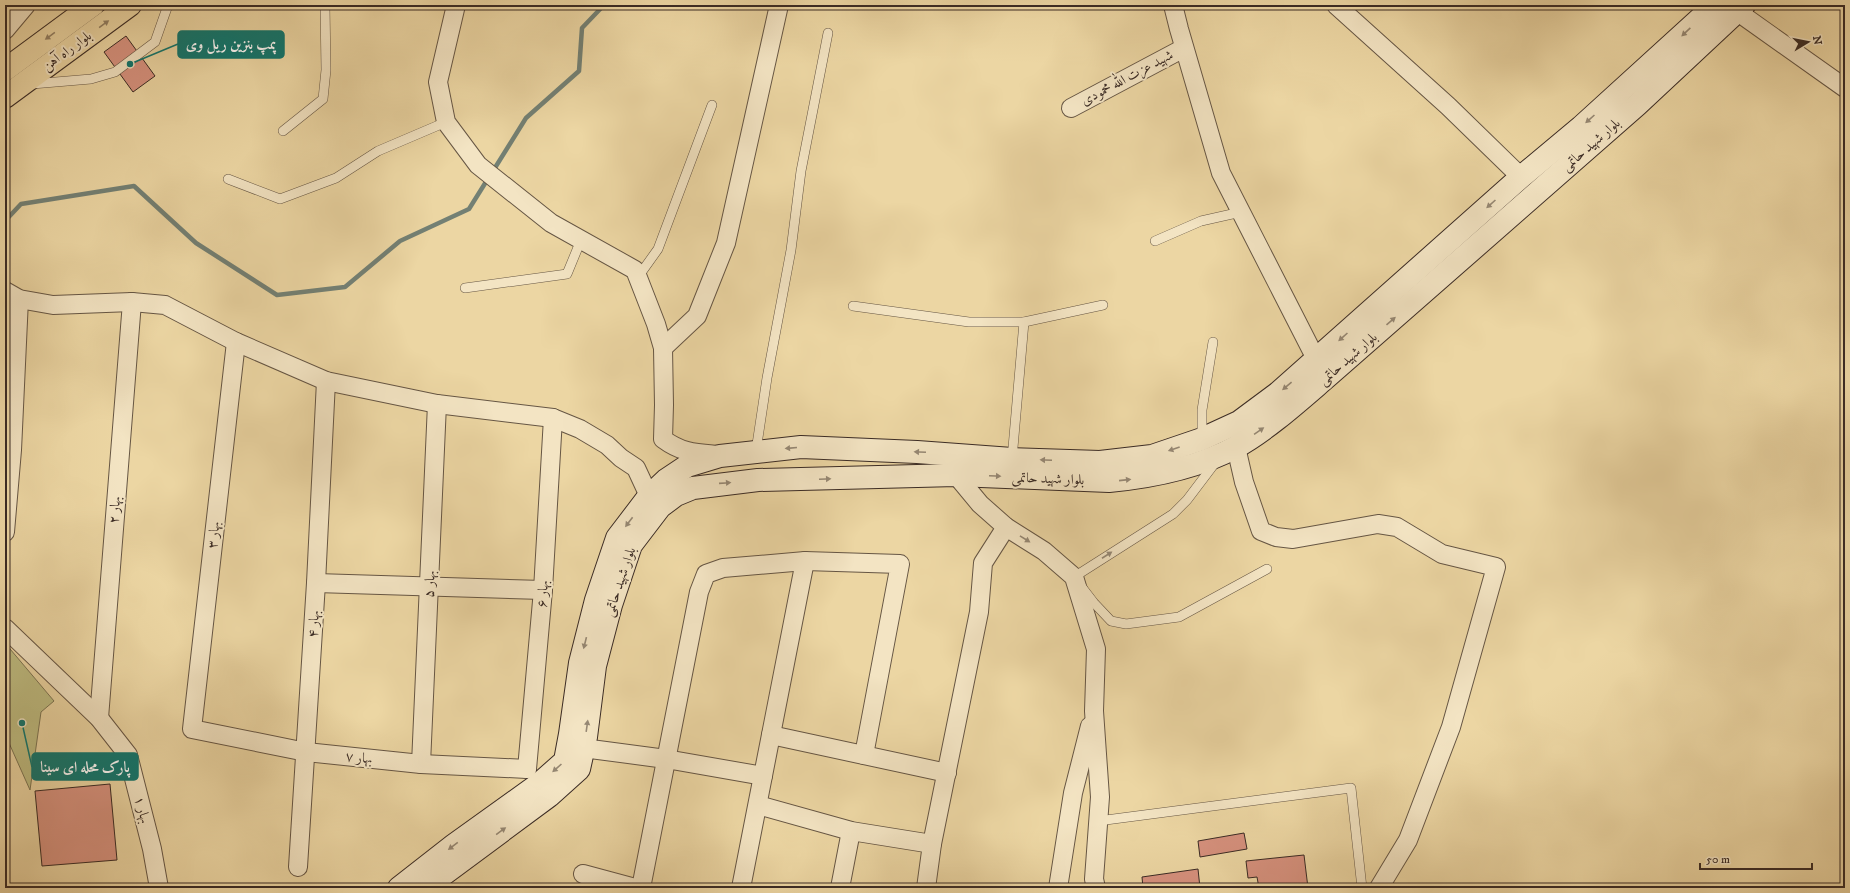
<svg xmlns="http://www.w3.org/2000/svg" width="1850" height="893" font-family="'IM FELL DW Pica',Amiri,serif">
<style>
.green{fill:#bebc81;stroke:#7c7453}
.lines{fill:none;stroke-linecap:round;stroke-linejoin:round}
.stream{stroke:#738074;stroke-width:4.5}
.building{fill:#d7927f;stroke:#3a2b25}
.lane-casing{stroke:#665644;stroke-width:10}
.street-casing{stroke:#665644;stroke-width:20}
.secondary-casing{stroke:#3a2b25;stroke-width:24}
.primary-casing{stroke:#3a2b25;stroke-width:24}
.lane{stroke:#f3e4c3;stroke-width:9}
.street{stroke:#f3e4c3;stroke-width:18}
.secondary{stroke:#f3e4c3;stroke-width:22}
.primary{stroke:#ecd6a3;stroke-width:22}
.oneway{fill:#938064}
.oneway2{fill:#968874}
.labels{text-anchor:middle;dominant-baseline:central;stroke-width:4;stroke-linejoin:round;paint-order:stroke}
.street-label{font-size:14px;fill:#3a2b25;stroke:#f3e4c3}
.leader{fill:none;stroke:#0f766e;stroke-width:1.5}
.callout-dot{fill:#0f766e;stroke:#f3e4c3;stroke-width:1.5}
.callout{fill:#0f766e;stroke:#0f766e;stroke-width:1.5}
.callout-label{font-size:15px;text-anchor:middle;font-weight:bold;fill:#fff}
</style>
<rect width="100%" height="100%" fill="#ecd6a3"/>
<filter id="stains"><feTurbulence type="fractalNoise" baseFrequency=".005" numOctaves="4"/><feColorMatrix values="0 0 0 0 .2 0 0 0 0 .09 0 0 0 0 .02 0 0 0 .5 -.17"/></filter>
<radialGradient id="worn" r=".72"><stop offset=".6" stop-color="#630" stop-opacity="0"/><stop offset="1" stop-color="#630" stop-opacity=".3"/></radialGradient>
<path class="green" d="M5,643L54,701L41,712L30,790L5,734Z"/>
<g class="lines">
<g class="stream">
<path d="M493,171L526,118L579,71L582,28L604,5"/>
<path d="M5,221L21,204L134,186L196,243L277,295L345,287L400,241L469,209L489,177"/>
</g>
</g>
<g class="building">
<path d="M126,36L155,76L133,92L104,52Z"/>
<path d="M110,784L117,860L42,866L35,791Z"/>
<path d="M1244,833L1247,849L1200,857L1198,841Z"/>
<path d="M1304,855L1308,888H1259L1257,877L1248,878L1246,861Z"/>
<path d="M1198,869L1200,888H1143L1142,877Z"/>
</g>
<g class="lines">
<defs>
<g id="lane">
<path d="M32,84L91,79L115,72L155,42L168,5"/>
<path d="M283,131L323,99L326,70L325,6"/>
<path d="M228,179L280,199L336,178L378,151L446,122"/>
<path d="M1155,241L1201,221L1241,212"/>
<path d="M638,277L658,249L712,105"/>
<path d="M465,288L567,274L581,240"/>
<path d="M853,306L969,322H1024L1103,305"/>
<path d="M1202,438V410L1213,342"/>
<path d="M756,451L767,378L791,250L801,171L828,33"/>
<path d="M1012,459L1024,322"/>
<path d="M1215,463L1187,500L1173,514L1074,577L1094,603L1111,621L1126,624L1179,617L1267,569"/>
<path d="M1098,821L1351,788L1362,888"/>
</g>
<g id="street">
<path d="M456,5L438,82L446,122L478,165L551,223L635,270L656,324L663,348L664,405L663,439C682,453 695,453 718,455"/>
<path d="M1173,5L1179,29L1221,173L1317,361L1324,370"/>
<path d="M1336,5L1448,106L1521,177"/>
<path d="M1728,5L1845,88"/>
<path d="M5,30L26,5"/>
<path d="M1071,108L1184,48"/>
<path d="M5,291L19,299L53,305L132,302L165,305L236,342L326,381L437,404L553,418L580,429L607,445L621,458L636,468L649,496"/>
<path d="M236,342L192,729L306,752L421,764L527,769"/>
<path d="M663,348L697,316L726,243L779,5"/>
<path d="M1236,447L1244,482L1261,531L1276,537L1293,539L1378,524L1397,527L1442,554L1496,567L1451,727L1408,840L1379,888"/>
<path d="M956,475L980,504L1006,527L1044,551L1074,577L1096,649L1094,711L1100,797L1094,879L1096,888"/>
<path d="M5,532L12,450L19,299"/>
<path d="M316,583L543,590"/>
<path d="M5,628L99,718L128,755L152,849L159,888"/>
<path d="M99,718L132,302"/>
<path d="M771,735L947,773"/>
<path d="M583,748L666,759L763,776"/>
<path d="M421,764L437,404"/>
<path d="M527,769L543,590L553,418"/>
<path d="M758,805L851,831L932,844"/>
<path d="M298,867L316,583L326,381"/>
<path d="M583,874L635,888"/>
<path d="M641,888L699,592L706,574L723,568L805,561L900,564L864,755"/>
<path d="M741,888L805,561"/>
<path d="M840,888L851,831"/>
<path d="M926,888L932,844L979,612L983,563L1006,527"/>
<path d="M1058,888L1073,793L1090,726"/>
</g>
<g id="secondary">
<path d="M399,888L454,845L539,784L565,761L570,734L580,663L596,600L617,538L649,496L666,480L687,466L720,456L801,447L917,452L1012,459L1100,462L1152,456L1202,439L1239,422L1278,393L1521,177L1581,127L1715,5"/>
<path d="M425,888L549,796L579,769L586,737L595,666L611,605L631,545L660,507L676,495L693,488L758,480L956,475L1109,481C1152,477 1197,468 1236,447C1267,430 1300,400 1328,376L1637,105L1744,5"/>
</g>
<g id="primary">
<path d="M5,70L93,5"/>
<path d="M5,97L130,5"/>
</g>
</defs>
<use href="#lane" class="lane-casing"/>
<use href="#street" class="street-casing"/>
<use href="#secondary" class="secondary-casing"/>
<use href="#primary" class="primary-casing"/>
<use href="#lane" class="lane"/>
<use href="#street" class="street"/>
<use href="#secondary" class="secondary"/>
<use href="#primary" class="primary"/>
</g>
<defs><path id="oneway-solid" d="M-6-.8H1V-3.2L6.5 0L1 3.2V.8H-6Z"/></defs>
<g class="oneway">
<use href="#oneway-solid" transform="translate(104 24) rotate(-36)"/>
<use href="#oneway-solid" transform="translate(50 36) rotate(144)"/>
</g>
<g class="oneway2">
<use href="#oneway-solid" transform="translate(1686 32) rotate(137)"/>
<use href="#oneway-solid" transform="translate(1590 119) rotate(138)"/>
<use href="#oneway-solid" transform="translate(1491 204) rotate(138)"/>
<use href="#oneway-solid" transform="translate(1391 321) rotate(-41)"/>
<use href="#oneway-solid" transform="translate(1343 337) rotate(138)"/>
<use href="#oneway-solid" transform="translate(1287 386) rotate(140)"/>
<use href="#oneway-solid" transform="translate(1259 431) rotate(-35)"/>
<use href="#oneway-solid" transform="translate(791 448) rotate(175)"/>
<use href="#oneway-solid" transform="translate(1174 449) rotate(161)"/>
<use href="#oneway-solid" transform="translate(920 452) rotate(-177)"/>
<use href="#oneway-solid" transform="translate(1046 460) rotate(-178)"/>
<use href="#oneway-solid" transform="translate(995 476) rotate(2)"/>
<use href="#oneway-solid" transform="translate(825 479) rotate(-2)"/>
<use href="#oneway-solid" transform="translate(1125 480) rotate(-6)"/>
<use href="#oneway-solid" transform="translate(725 483) rotate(-4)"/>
<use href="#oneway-solid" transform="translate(629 522) rotate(127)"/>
<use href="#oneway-solid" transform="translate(1025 539) rotate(32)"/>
<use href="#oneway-solid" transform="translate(1107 555) rotate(-33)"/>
<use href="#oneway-solid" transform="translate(585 643) rotate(104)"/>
<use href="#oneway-solid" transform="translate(587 726) rotate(-82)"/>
<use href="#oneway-solid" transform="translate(557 768) rotate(138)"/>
<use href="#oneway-solid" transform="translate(501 831) rotate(-36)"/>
<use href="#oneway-solid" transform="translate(453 846) rotate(143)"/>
</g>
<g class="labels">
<g class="street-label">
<text transform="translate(67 51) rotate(-36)">بلوار راه آهن</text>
<text transform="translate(1127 78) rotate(-28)">شهید عزت الله محمودی</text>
<text transform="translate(1591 145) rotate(-41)">بلوار شهید حاتمی</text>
<text transform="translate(1348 359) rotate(-41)">بلوار شهید حاتمی</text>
<text transform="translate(1048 479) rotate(2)">بلوار شهید حاتمی</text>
<text transform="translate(115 510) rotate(-85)">بهار ۲</text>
<text transform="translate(214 535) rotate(-84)">بهار ۳</text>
<text transform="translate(620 582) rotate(-71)">بلوار شهید حاتمی</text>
<text transform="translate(430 584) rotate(-87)">بهار ۵</text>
<text transform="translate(543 594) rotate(-86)">بهار ۶</text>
<text transform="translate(314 624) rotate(-86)">بهار ۴</text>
<text transform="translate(359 758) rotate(6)">بهار ۷</text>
<text transform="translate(142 810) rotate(75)">بهار ۱</text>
</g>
</g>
<path class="leader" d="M130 64L178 44M22 723L32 767"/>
<g class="callout-dot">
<circle cx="130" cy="64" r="4"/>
<circle cx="22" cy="723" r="4"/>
</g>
<g class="callout">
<rect x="178" y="31" width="106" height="27" rx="4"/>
<rect x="32" y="753" width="106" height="27" rx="4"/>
</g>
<g class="callout-label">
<text x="231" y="49">پمپ بنزین ریل وی</text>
<text x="85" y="772">پارک محله ای سینا</text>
</g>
<rect width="1850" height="893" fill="none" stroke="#ecd6a3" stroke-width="20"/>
<rect x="6" y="6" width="1838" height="881" fill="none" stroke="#3a2b25" stroke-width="2"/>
<rect x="10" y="10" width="1830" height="873" fill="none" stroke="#3a2b25"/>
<g transform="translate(1808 42) rotate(80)" stroke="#f3e4c3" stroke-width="3" paint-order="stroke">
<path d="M0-3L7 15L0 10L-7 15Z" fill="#3a2b25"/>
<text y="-6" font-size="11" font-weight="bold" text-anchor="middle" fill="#3a2b25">N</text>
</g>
<path d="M1700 863v6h112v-6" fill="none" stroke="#3a2b25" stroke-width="2"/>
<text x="1706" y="863" font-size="12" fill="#3a2b25" stroke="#f3e4c3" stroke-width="3" paint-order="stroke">50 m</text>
<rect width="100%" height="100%" filter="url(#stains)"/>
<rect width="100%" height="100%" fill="url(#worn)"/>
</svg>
